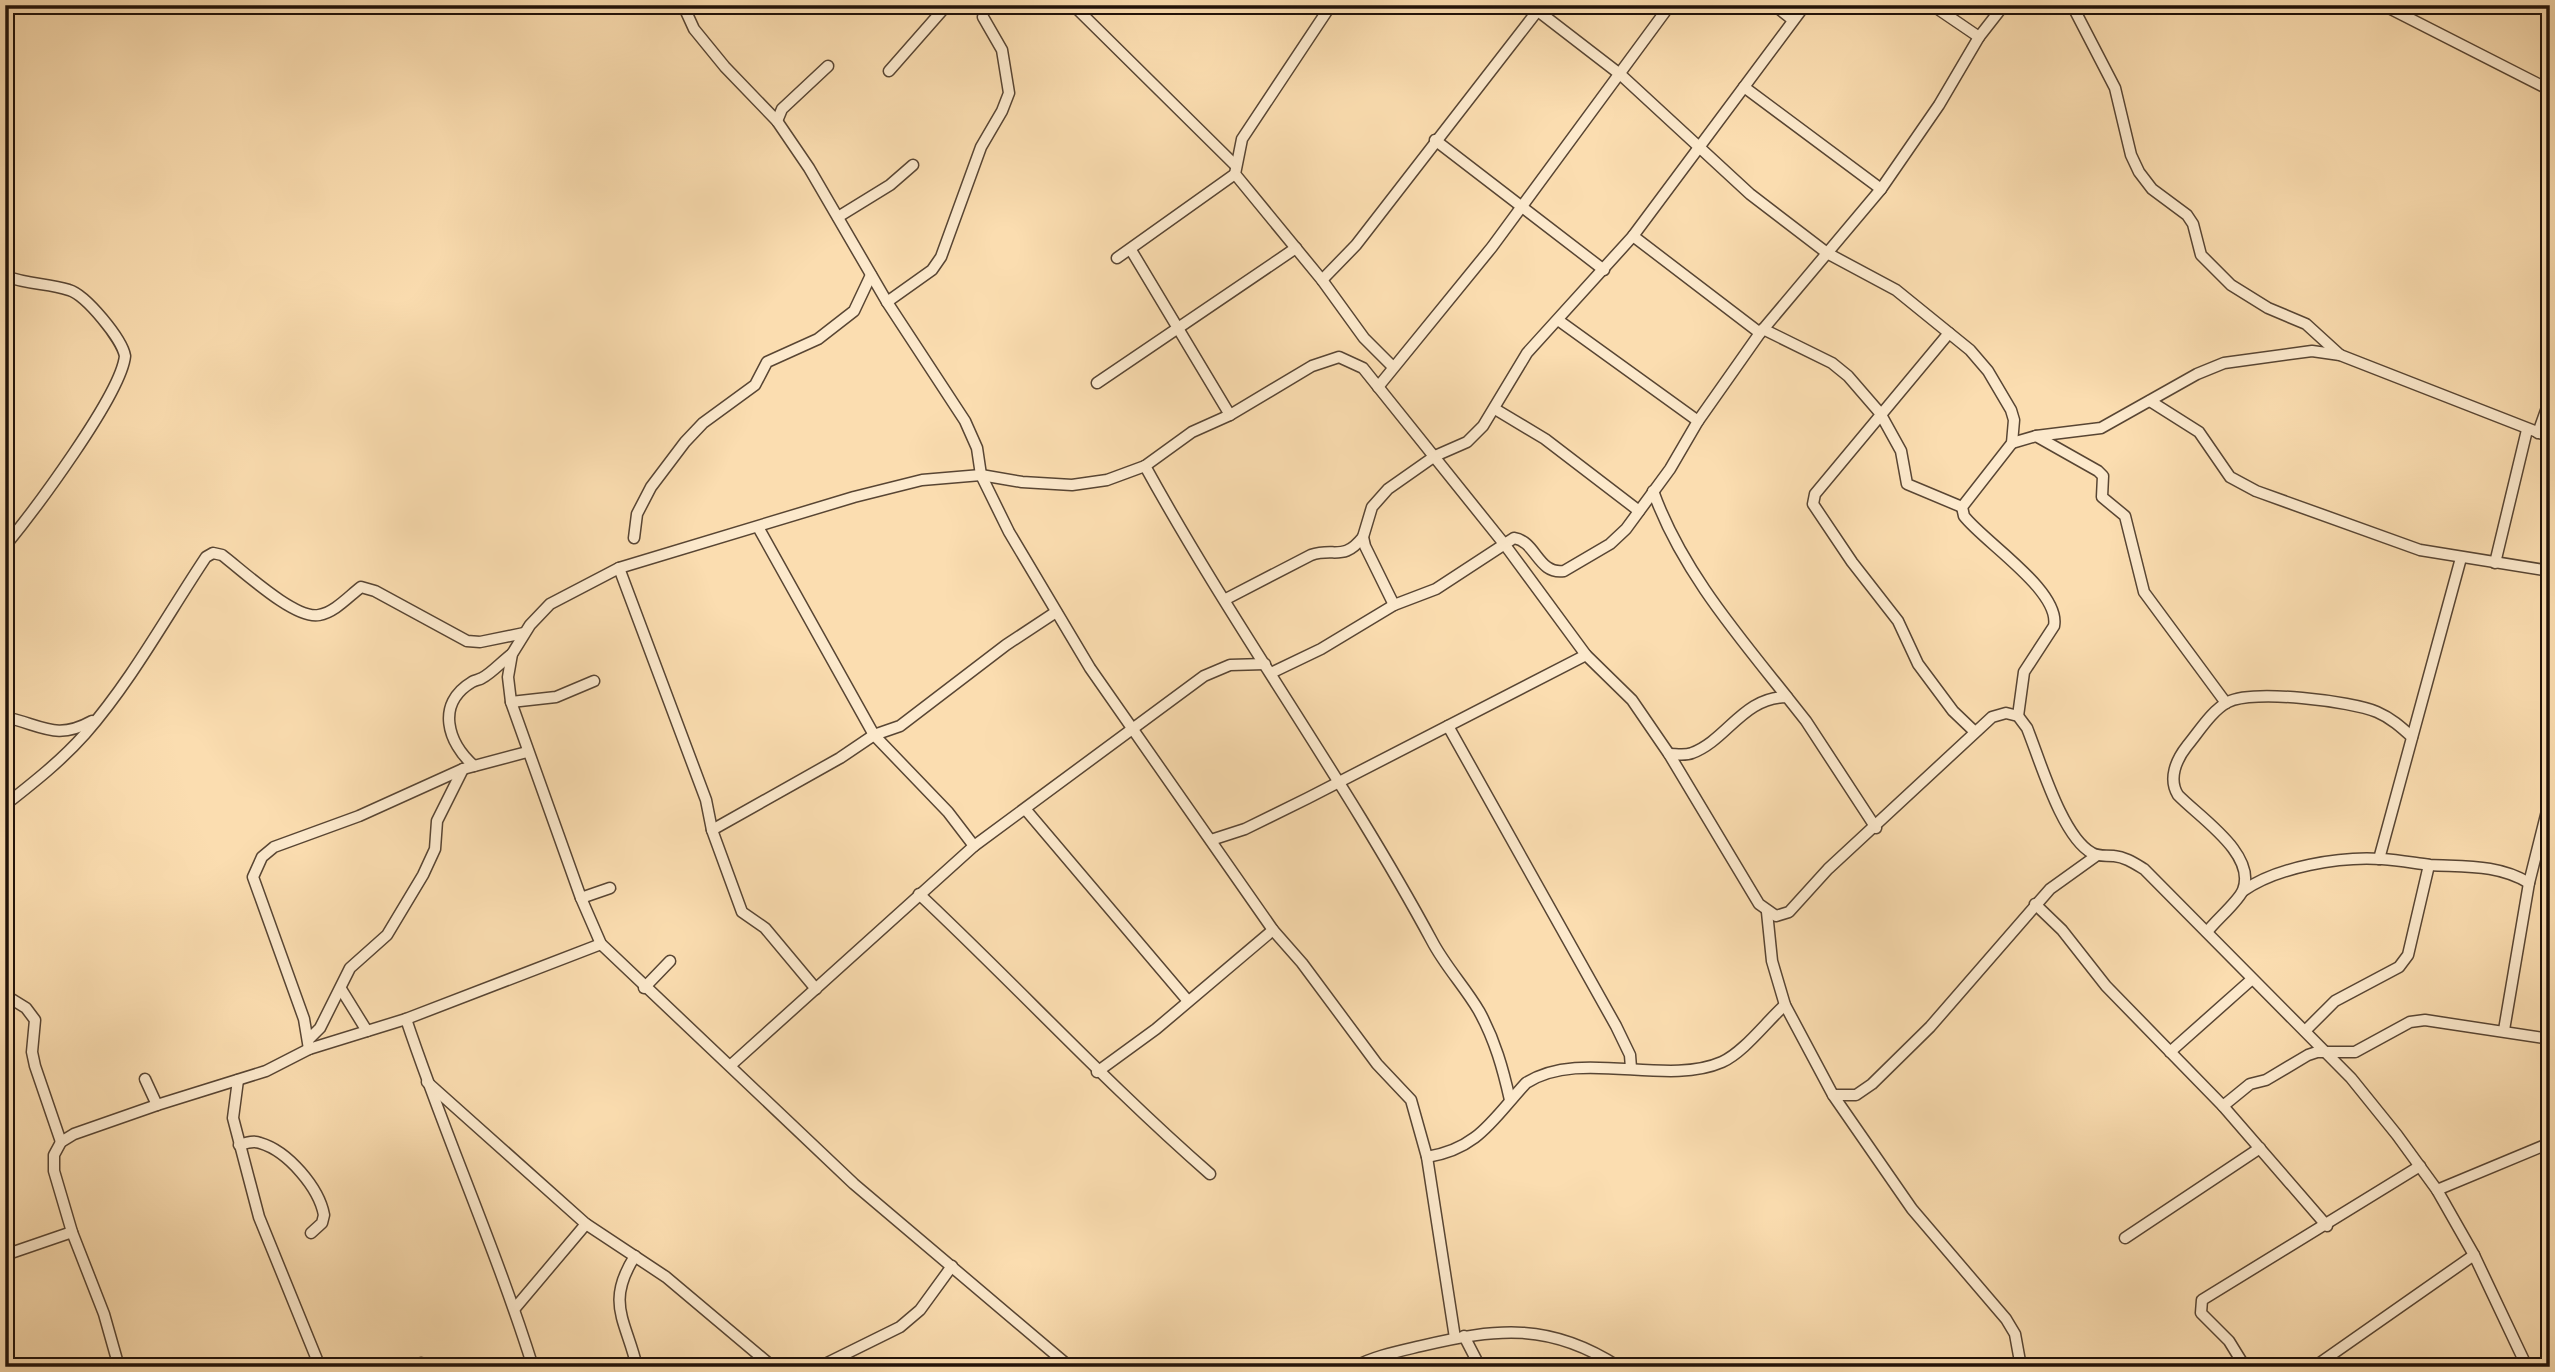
<svg xmlns="http://www.w3.org/2000/svg" width="2555" height="1372" font-family="Vollkorn,serif">
<style>
.lines{fill:none;stroke-linecap:round;stroke-linejoin:round}
.street-casing{stroke:#584533;stroke-width:13}
.street{stroke:#fce9cc;stroke-width:10}
</style>
<rect width="100%" height="100%" fill="#fbddb0"/>
<filter id="stains"><feTurbulence type="fractalNoise" baseFrequency=".00286" numOctaves="4"/><feColorMatrix values="0 0 0 0 .2 0 0 0 0 .09 0 0 0 0 .02 0 0 0 .5 -.17"/></filter>
<radialGradient id="worn" r=".72"><stop offset=".6" stop-color="#630" stop-opacity="0"/><stop offset="1" stop-color="#630" stop-opacity=".3"/></radialGradient>
<g class="lines">
<defs>
<g id="street">
<path d="M683,5L694,29L725,67L777,121L809,168L887,302L965,421L977,448L981,475L1009,532L1090,668L1273,930L1302,963L1377,1064L1411,1100L1427,1157L1455,1338"/>
<path d="M1073,5L1235,165"/>
<path d="M1331,5L1242,139L1235,174L1322,280L1364,338L1393,367"/>
<path d="M1774,5L1793,20"/>
<path d="M1932,5L1979,37"/>
<path d="M2072,5L2115,88L2131,155L2139,172L2152,189L2187,215L2193,224L2201,255L2231,285L2268,308L2306,324L2340,355"/>
<path d="M2383,5L2550,90"/>
<path d="M1538,11L1621,75L1750,194L1827,253L1896,290L1970,350L1988,371L2011,410L2014,420L2012,443L1962,507L1964,516C1984,542 2061,591 2054,626L2024,672L2018,716"/>
<path d="M889,71L947,5"/>
<path d="M1744,87L1881,189"/>
<path d="M777,121L782,109L828,66"/>
<path d="M1435,140L1604,270"/>
<path d="M838,217L890,185L913,165"/>
<path d="M1633,236L1760,333"/>
<path d="M1131,250L1230,415"/>
<path d="M1117,258L1235,174"/>
<path d="M5,276C29,285 48,283 69,290C86,295 122,339 125,356C121,395 33,512 5,546"/>
<path d="M1322,280L1356,245L1542,5"/>
<path d="M887,302L932,270L941,257L981,147L1002,111L1009,93L1002,50L983,17"/>
<path d="M1558,320L1698,421"/>
<path d="M1763,329L1832,363L1848,376L1880,413L1901,451L1907,484L1962,507"/>
<path d="M1949,333L1815,494L1813,504L1852,562L1898,621L1918,664L1953,711L1975,732"/>
<path d="M1097,383L1296,248"/>
<path d="M1378,387L1492,247L1670,5"/>
<path d="M2150,401L2199,432L2230,477L2256,491L2420,550L2550,571"/>
<path d="M1495,409L1545,439L1639,511"/>
<path d="M2538,433L2550,399"/>
<path d="M2036,436L2098,471L2103,476L2102,497L2125,516L2144,592L2226,703"/>
<path d="M2012,443L2036,436L2101,428L2197,374L2224,363L2312,351L2340,355L2550,437"/>
<path d="M1145,466C1234,628 1344,778 1432,941C1445,966 1465,987 1479,1011C1495,1040 1503,1069 1510,1100"/>
<path d="M1653,491C1681,569 1736,633 1787,697"/>
<path d="M758,527L874,735L948,812L974,846"/>
<path d="M634,538L637,514L651,487L685,442L703,423L755,385L767,362L818,339L854,311L871,275"/>
<path d="M2495,563L2527,430"/>
<path d="M619,568L706,800L712,830"/>
<path d="M1226,599L1311,555C1335,547 1343,562 1363,537"/>
<path d="M1394,605L1365,546L1363,537L1372,507L1388,489L1435,456L1467,442L1483,426L1527,353L1633,236L1805,5"/>
<path d="M1271,673L1321,649L1394,605L1436,589L1514,538C1536,541 1538,575 1564,571L1610,544L1626,529L1670,469L1698,421L1760,333L1881,189L1939,105L1979,37L2004,5"/>
<path d="M511,702L556,697L594,681"/>
<path d="M5,717C42,725 56,741 92,721"/>
<path d="M1448,726L1616,1026L1630,1055L1631,1068"/>
<path d="M1669,754C1676,754 1685,756 1692,753C1727,740 1743,697 1787,697L1806,721L1876,828"/>
<path d="M474,766C448,743 435,704 472,682C475,680 479,680 482,678C492,673 502,661 512,654"/>
<path d="M5,805C33,783 61,761 85,734C132,680 166,617 206,557L213,553L222,555C242,570 295,620 319,615C335,612 348,597 361,587L375,591L467,641L480,642L524,633"/>
<path d="M1026,810L1188,1001"/>
<path d="M1211,840L1245,829L1308,798L1586,655"/>
<path d="M2379,859L2461,558"/>
<path d="M2243,891C2277,867 2340,856 2382,859C2398,860 2414,863 2430,865C2464,867 2498,864 2529,883"/>
<path d="M919,894C1017,986 1108,1085 1210,1174"/>
<path d="M581,898L610,888"/>
<path d="M2035,904L2062,930L2106,986L2223,1106L2327,1226"/>
<path d="M1767,912L1772,961L1785,1005L1833,1095L1912,1209L2006,1319L2015,1334L2021,1367"/>
<path d="M2207,932C2215,921 2239,901 2243,890C2257,854 2199,817 2178,795C2168,779 2176,760 2187,746C2198,733 2212,710 2228,702C2253,689 2351,701 2377,712C2391,718 2401,727 2412,737"/>
<path d="M644,988L670,961"/>
<path d="M341,989L367,1031"/>
<path d="M816,989L765,928L742,912L712,830L840,758L874,735L900,726L1006,645L1056,612"/>
<path d="M5,995L26,1008L35,1020L32,1052L35,1066L61,1142"/>
<path d="M406,1019C445,1136 496,1249 533,1367"/>
<path d="M2504,1030L2529,883L2550,799"/>
<path d="M2305,1031L2335,1001L2399,967L2408,955L2429,865"/>
<path d="M308,1040L320,1028L350,968L387,935L423,875L435,849L437,821L463,769"/>
<path d="M309,1049L304,1019L253,877L262,857L274,847L359,816L463,769L527,752"/>
<path d="M2170,1052L2251,980"/>
<path d="M731,1065L974,846L1204,676L1230,665L1265,664"/>
<path d="M1097,1072L1156,1029L1273,930"/>
<path d="M145,1079L157,1105"/>
<path d="M238,1080L233,1118L259,1217L320,1367"/>
<path d="M427,1082L586,1224L666,1277L773,1367"/>
<path d="M1833,1095H1856L1872,1084L1930,1027L2050,889L2096,856"/>
<path d="M2223,1106L2250,1084L2266,1080L2308,1055L2317,1052H2355L2410,1022L2425,1020L2550,1039"/>
<path d="M239,1145C246,1143 253,1140 260,1143C288,1151 319,1188 324,1215L322,1223L311,1233"/>
<path d="M1427,1157C1478,1149 1493,1119 1526,1083C1580,1048 1665,1087 1722,1062C1744,1052 1766,1022 1785,1005"/>
<path d="M2437,1190L2550,1143"/>
<path d="M2125,1238L2260,1148"/>
<path d="M5,1255L72,1232"/>
<path d="M635,1256C605,1303 626,1320 637,1367"/>
<path d="M516,1307L586,1224"/>
<path d="M1464,1336L1480,1367"/>
<path d="M119,1367L104,1314L72,1232L54,1171V1155L61,1142L74,1134L157,1105L266,1071L309,1049L406,1019L601,944"/>
<path d="M410,1367L421,1363"/>
<path d="M819,1367L900,1327L920,1310L952,1266"/>
<path d="M1070,1367L854,1184L601,944L581,898L511,702L508,677L512,654L530,625L550,604L619,568L854,497L922,480L981,475L1022,482L1072,485L1107,480L1145,466L1192,432L1230,415L1312,366L1339,357L1363,368L1505,545L1586,655L1632,700L1669,754L1759,904L1776,916L1789,912L1828,869L1992,717L2006,713L2018,716L2027,728C2040,760 2062,837 2092,853C2099,857 2106,855 2114,856C2125,857 2134,863 2144,869L2351,1078L2397,1135L2437,1190L2474,1255L2527,1367"/>
<path d="M1354,1367C1374,1356 1400,1351 1421,1346C1497,1328 1550,1322 1619,1367"/>
<path d="M2245,1367L2229,1341L2201,1313L2202,1300L2420,1166"/>
<path d="M2314,1367L2474,1255"/>
</g>
</defs>
<use href="#street" class="street-casing"/>
<use href="#street" class="street"/>
</g>
<rect width="2555" height="1372" fill="none" stroke="#fbddb0" stroke-width="28"/>
<rect x="7" y="7" width="2541" height="1358" fill="none" stroke="#211209" stroke-width="3.5"/>
<rect x="14" y="14" width="2527" height="1344" fill="none" stroke="#211209" stroke-width="2"/>
<rect width="100%" height="100%" filter="url(#stains)"/>
<rect width="100%" height="100%" fill="url(#worn)"/>
</svg>
